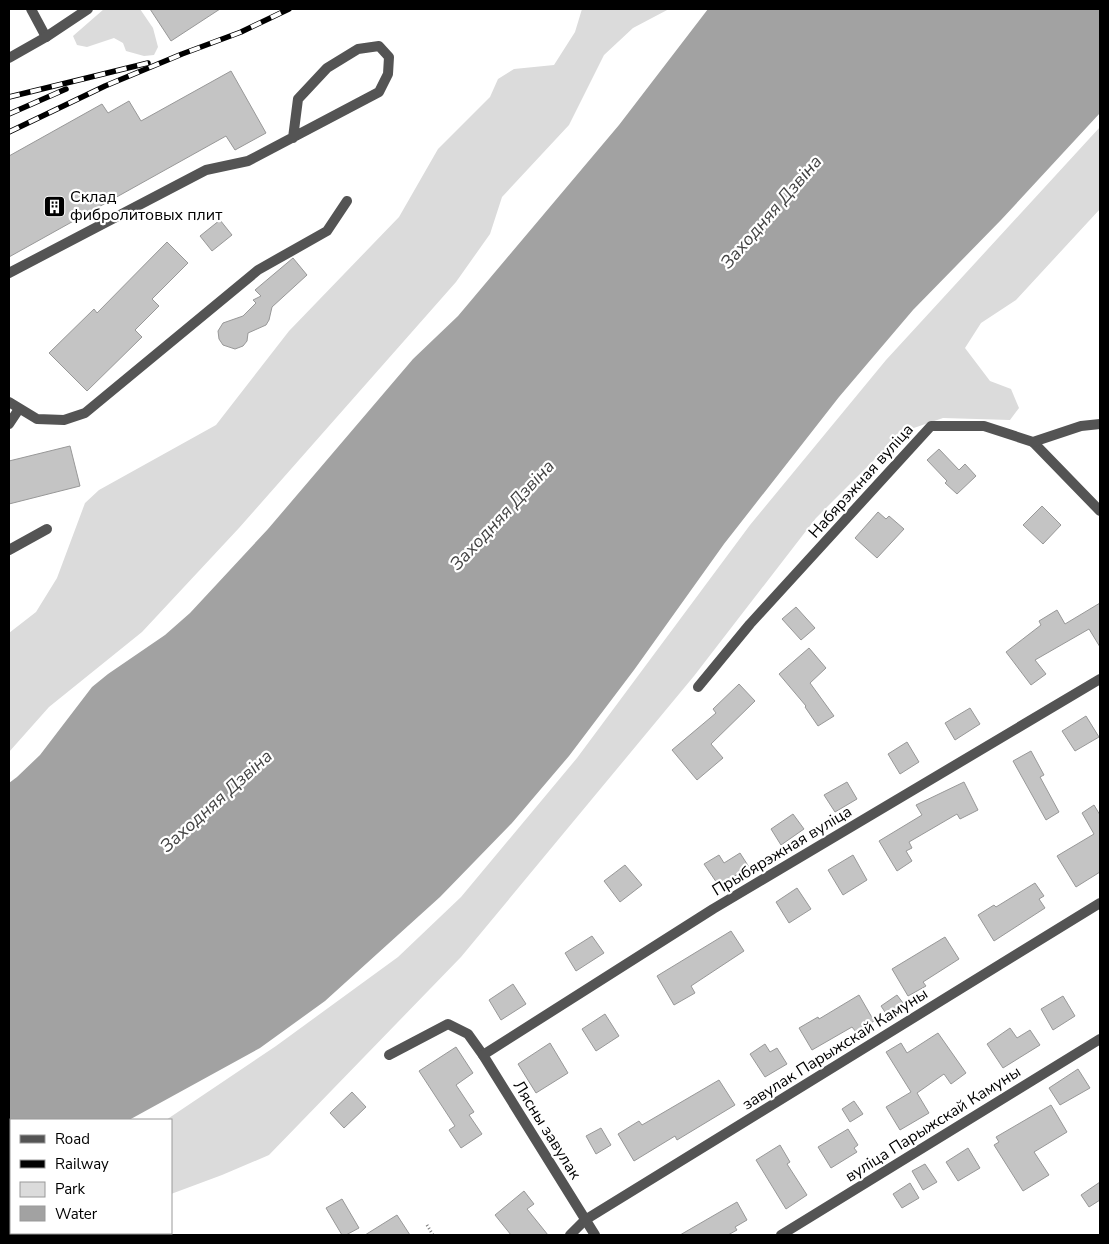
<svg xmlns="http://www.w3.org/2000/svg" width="1109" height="1244" font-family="'Nunito Sans',sans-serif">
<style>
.green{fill:#dbdbdb}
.water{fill:#a2a2a2}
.building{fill:#c4c4c4;stroke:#989898}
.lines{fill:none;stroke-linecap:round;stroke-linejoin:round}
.path{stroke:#767676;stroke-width:3;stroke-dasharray:1 2.5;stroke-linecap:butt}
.lane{stroke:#545454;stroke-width:10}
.street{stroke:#545454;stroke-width:10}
.rail-casing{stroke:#000;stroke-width:5.5}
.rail{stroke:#fff;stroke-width:4;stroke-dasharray:11;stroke-linecap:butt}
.labels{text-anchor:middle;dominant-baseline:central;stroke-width:4.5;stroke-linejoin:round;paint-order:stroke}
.poi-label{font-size:16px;fill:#000;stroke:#fff;text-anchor:start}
.street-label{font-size:16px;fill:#000;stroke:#fff}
.water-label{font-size:18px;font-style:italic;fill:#434343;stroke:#fff}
</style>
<rect width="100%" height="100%" fill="#fff"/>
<g class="green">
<path d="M104,9H140L153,28L158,47L154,55L144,56L126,51L123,43L114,38L87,47L77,45L73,36Z"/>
<path d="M582,9H669L633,28L604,55L569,125L502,197L490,234L456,282L239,528L142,632L49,707L9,752V633L36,612L57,578L85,503L99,490L216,425L289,331L399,217L438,149L490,97L498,79L514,69L554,65L575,32Z"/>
<path d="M1100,127V209L1016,300L981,323L965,348L990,381L1011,389L1019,408L1010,420L943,418L902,432L816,518L694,676L461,957L269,1155L222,1175L171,1194V1120H166L276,1046L398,957L461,897L577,758L750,525L886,360Z"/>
<path d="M11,1201V1233H98L95,1235H9V1202Z"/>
</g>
<path class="water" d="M708,9H1100V113L1001,220L913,310L839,397L724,544L634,670L569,756L512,823L440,897L325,1001L260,1048L129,1120H11V1176L9,1177V783L17,777L40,755L92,687L108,674L165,635L190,613L268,529L413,359L458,316L619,125Z"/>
<g class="building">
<path d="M150,9H220L171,41Z"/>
<path d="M231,71L266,133L235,150L226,136L9,257V156L102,104L108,113L129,101L141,121Z"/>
<path d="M220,220L232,235L212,251L200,236Z"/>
<path d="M167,242L188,263L152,299L159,306L135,330L142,337L87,391L49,353L94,309L97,313Z"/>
<path d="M293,258L307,275L272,307L269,320L266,325L248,333L247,341L243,346L235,349L223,345L219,339L218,331L223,323L243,316L256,303L253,300L261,296L255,290Z"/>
<path d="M70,446L80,486L9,504V461Z"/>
<path d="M939,449L959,470L965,464L976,476L957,494L945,483L947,481L927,460Z"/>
<path d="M1042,506L1061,525L1043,544L1023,525Z"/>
<path d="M878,512L886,519L889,516L904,529L877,558L855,538Z"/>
<path d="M1100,603V647L1089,629L1035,660L1046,674L1031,685L1006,652L1041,625L1039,621L1057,610L1065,624Z"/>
<path d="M796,607L815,628L801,640L782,619Z"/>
<path d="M809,648L826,668L810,683L834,716L818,726L805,707L806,706L779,674Z"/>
<path d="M739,684L755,701L711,744L723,758L697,780L672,750L716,713L713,709Z"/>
<path d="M970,708L980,724L955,740L945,723Z"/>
<path d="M1086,716L1099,737L1075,751L1062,731Z"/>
<path d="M907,742L919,762L900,774L888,754Z"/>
<path d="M1031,751L1044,775L1040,777L1059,812L1046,820L1013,761Z"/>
<path d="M847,782L857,799L835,812L824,795Z"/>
<path d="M964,782L978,810L960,819L957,814L909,842L912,848L906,851L912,861L897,871L879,841L922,815L916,805Z"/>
<path d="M1094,805L1100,815V872L1076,887L1057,856L1094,834L1082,813Z"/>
<path d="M793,814L804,829L781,845L771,829Z"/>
<path d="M740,853L749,867L719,886L704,864L719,855L724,863Z"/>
<path d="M853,855L867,880L843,895L828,870Z"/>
<path d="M625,865L642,885L620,902L604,881Z"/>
<path d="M1035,883L1044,896L1039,899L1045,908L994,941L978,915L994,905L996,907Z"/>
<path d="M797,888L811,909L789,923L776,902Z"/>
<path d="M731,931L744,951L691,986L695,993L674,1005L657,976Z"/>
<path d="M592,936L604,953L576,971L565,953Z"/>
<path d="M945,937L959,959L923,982L926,986L908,996L892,969Z"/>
<path d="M513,984L526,1004L501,1020L489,1000Z"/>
<path d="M859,995L874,1021L856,1032L852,1027L812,1050L799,1028L818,1017L819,1019Z"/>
<path d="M897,995L906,1007L889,1018L881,1006Z"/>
<path d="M1063,996L1075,1016L1053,1030L1041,1009Z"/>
<path d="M605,1014L619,1036L596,1051L582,1029Z"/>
<path d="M1010,1028L1017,1038L1030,1030L1040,1045L1003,1068L987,1044Z"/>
<path d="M938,1033L966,1073L951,1084L944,1074L917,1093L929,1113L900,1130L886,1107L911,1092L886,1052L901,1043L907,1053Z"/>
<path d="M550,1043L568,1073L536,1093L518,1064Z"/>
<path d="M765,1044L770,1052L777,1048L787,1064L765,1077L750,1054Z"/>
<path d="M456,1047L473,1073L456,1085L474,1112L469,1115L482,1134L461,1148L449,1130L455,1126L419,1071Z"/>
<path d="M1078,1069L1090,1088L1060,1105L1049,1088Z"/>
<path d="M719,1080L735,1105L677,1140L675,1136L634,1161L618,1134L639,1121L642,1125Z"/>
<path d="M352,1092L366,1107L344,1128L330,1113Z"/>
<path d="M854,1101L863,1114L850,1122L842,1109Z"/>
<path d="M1051,1105L1067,1132L1034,1152L1049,1175L1023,1191L994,1145L999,1142L996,1137Z"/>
<path d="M601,1128L611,1145L596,1154L586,1136Z"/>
<path d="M848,1129L858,1145L854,1148L857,1152L831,1168L818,1147Z"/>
<path d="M780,1145L790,1162L787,1164L807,1195L786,1209L756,1160Z"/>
<path d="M968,1148L980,1168L958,1181L946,1162Z"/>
<path d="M925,1164L937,1182L923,1190L912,1171Z"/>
<path d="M1100,1182V1200L1089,1207L1081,1195Z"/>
<path d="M910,1183L919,1198L902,1208L893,1194Z"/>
<path d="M524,1191L534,1204L527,1209L548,1235H511L495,1215Z"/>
<path d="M342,1199L359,1228L346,1235H342L326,1208Z"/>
<path d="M737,1202L747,1220L735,1227L737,1230L728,1235H680Z"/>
<path d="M397,1215L410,1235H365Z"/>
</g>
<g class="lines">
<path class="path" d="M427,1225L433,1235"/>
<g class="lane">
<path d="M31,9L46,37"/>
<path d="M9,58L46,37L88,9"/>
<path d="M9,273L206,170L248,161L379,92L388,74L389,57L379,46L358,49L327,68L298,99L293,138"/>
<path d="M9,402L37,419L64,420L85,413L258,270L327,231L347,201"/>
<path d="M9,424L19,409"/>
<path d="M9,550L47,529"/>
<path d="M389,1055L448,1024L468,1034L483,1055"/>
</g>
<g class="street">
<path d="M1033,442L1100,511"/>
<path d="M698,687L750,624L931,426H984L1033,442L1081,426L1100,424"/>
<path d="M570,1235L585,1220L1100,903"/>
<path d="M595,1235L483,1055L713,909L1100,679"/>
<path d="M781,1235L1100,1039"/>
</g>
<defs>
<g id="rail">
<path d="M9,97L148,63"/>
<path d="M9,114L66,89"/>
<path d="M9,132L105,86L182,54L241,32L289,9"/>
</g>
</defs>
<use href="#rail" class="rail-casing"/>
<use href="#rail" class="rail"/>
</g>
<defs>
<symbol id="building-square" viewBox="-11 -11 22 22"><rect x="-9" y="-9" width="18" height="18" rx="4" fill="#000" stroke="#fff"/><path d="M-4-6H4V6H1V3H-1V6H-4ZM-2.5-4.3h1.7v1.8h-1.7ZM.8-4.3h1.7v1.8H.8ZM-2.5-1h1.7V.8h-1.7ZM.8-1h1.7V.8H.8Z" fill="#fff"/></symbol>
</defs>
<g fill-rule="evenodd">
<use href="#building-square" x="42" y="194" width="25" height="25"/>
</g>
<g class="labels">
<g class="poi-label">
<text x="70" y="197">Склад<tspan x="70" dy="18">фибролитовых плит</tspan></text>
</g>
<g class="street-label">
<text transform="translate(861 481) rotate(-48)">Набярэжная вуліца</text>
<text transform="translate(782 851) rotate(-31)">Прыбярэжная вуліца</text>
<text transform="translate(835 1049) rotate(-32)">завулак Парыжскай Камуны</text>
<text transform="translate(933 1124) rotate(-32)">вуліца Парыжскай Камуны</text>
<text transform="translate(547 1130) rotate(58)">Лясны завулак</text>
</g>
<g class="water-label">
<text transform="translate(771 212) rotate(-49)">Заходняя Дзвіна</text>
<text transform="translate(502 515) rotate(-47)">Заходняя Дзвіна</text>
<text transform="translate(216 801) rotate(-42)">Заходняя Дзвіна</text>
</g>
</g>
<rect width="1109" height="1244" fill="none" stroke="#000000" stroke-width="20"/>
<rect x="10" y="1119" width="162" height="115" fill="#ffffff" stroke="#999999"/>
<rect x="20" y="1135" width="25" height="8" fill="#545454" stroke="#999999"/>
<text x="55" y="1144" font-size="15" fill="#000000">Road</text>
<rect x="20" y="1160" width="25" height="8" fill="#000000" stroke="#999999"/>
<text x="55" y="1169" font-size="15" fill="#000000">Railway</text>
<rect x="20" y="1182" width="25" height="15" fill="#dbdbdb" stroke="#999999"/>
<text x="55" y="1194" font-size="15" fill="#000000">Park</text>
<rect x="20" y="1206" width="25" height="15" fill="#a2a2a2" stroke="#999999"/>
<text x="55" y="1219" font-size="15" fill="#000000">Water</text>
</svg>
